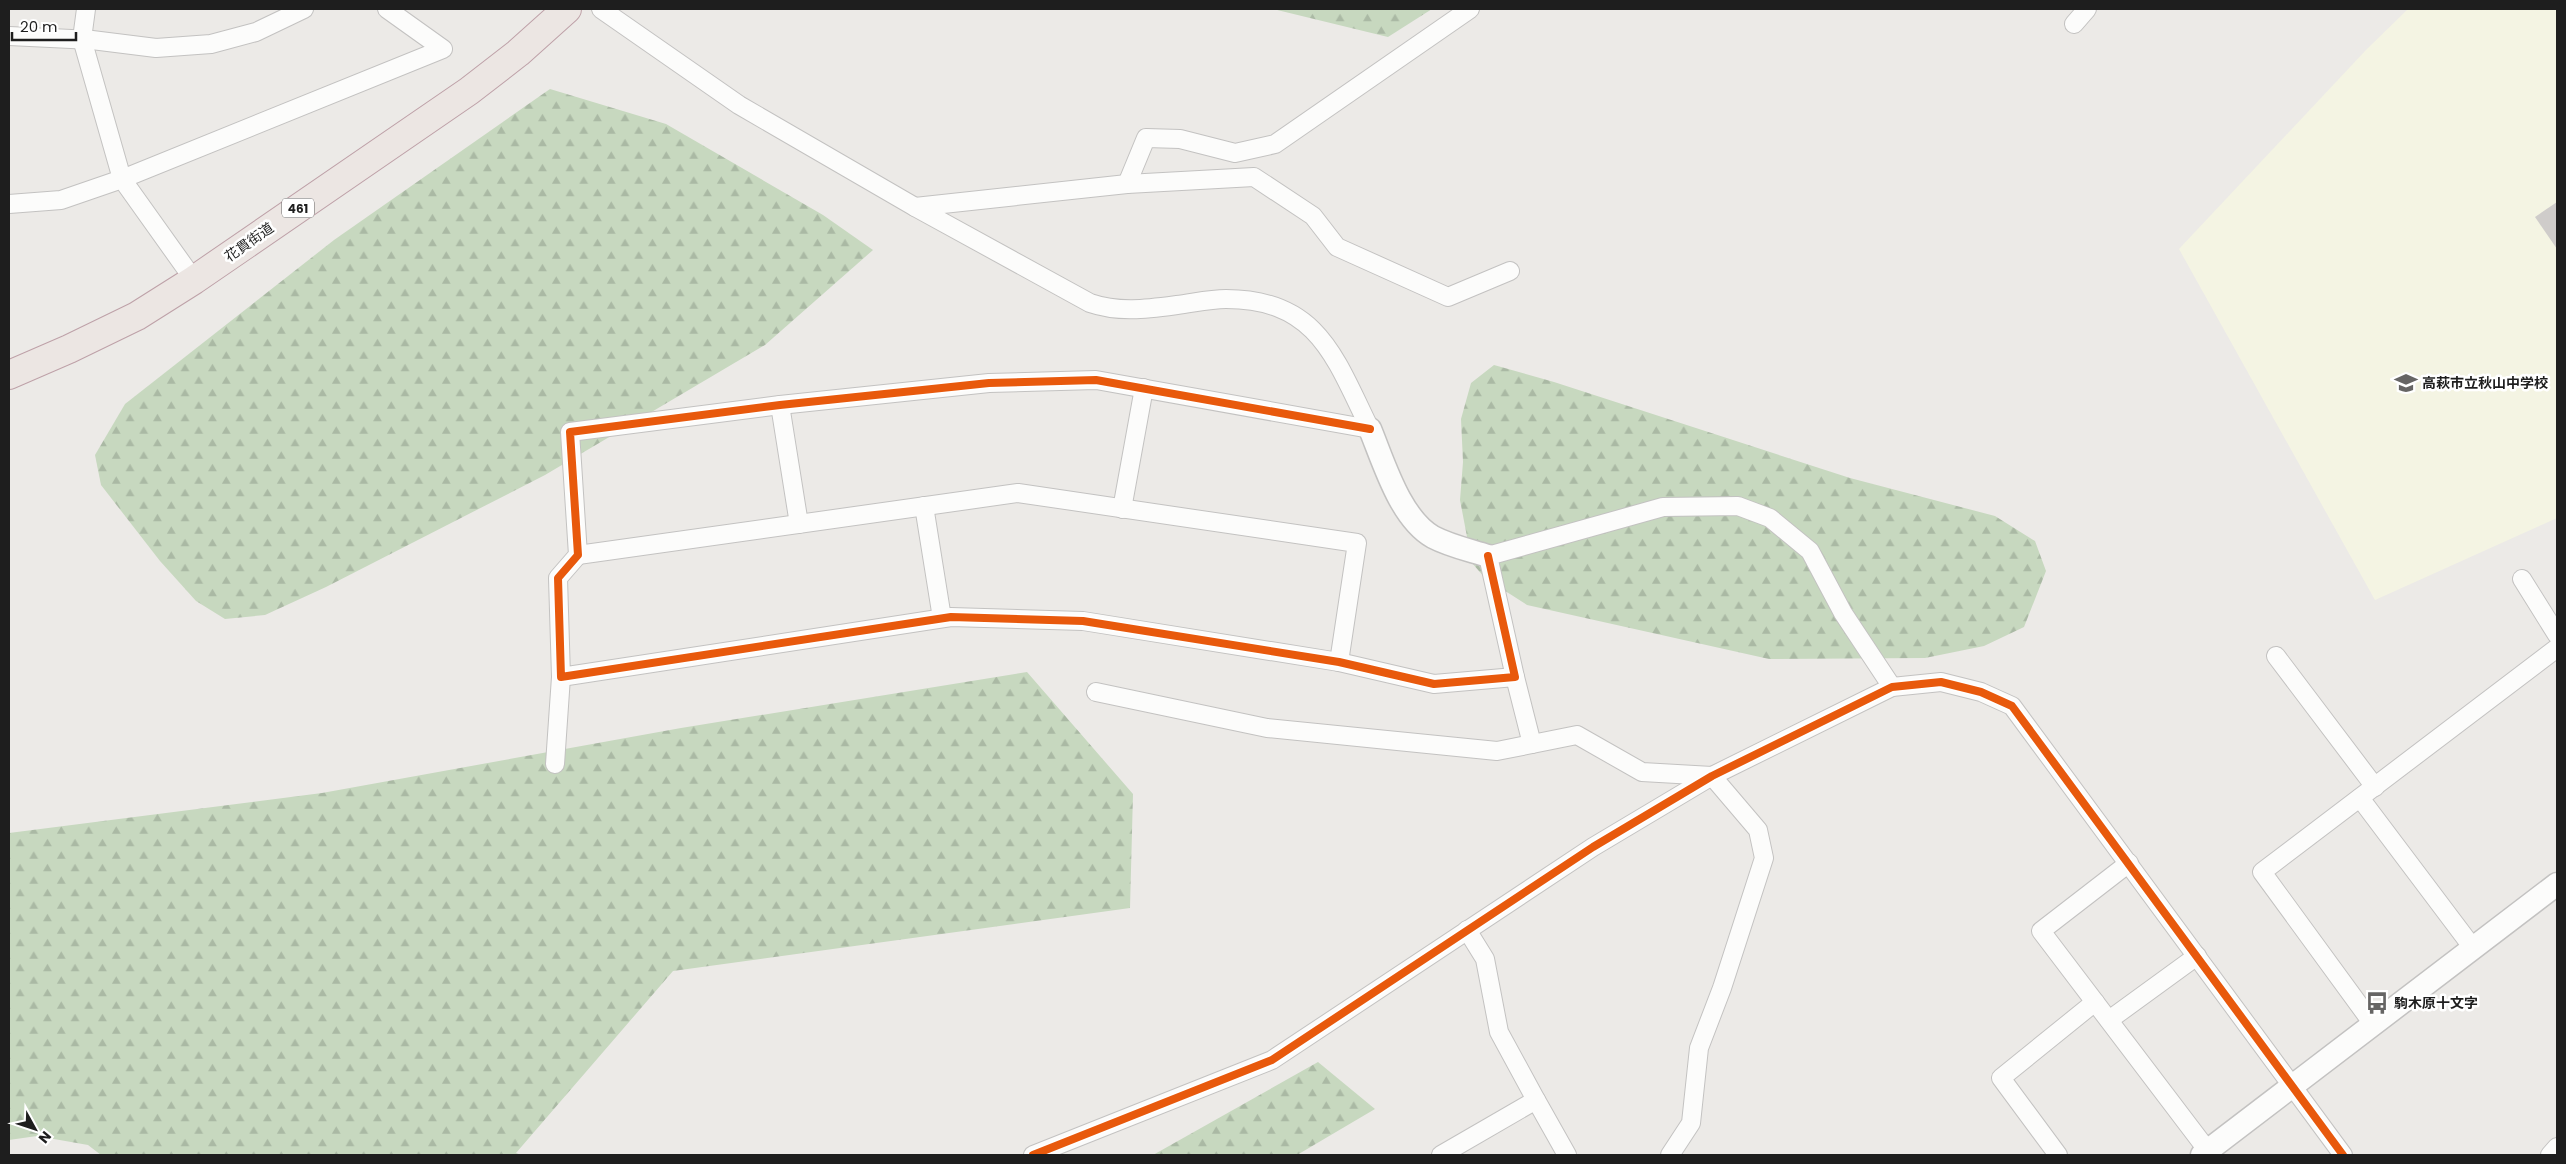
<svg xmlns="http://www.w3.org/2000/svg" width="2566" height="1164" font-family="Poppins,'Noto Sans JP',sans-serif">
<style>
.education{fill:#f4f4e3}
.forest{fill:url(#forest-firs)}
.building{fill:#cfccca}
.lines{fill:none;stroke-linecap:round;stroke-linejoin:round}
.minor-casing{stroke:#c3c2c1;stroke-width:20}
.tertiary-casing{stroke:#c3c2c1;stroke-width:25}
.trunk-casing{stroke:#bea1a8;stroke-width:30}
.minor{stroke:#fcfcfb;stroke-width:18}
.tertiary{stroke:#fcfcfb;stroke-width:22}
.trunk{stroke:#ece6e3;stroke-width:28}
.cycleway-casing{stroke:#fff;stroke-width:11}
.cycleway{stroke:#e8590c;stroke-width:8}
.labels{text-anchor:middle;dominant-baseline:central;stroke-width:5;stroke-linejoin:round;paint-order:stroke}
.shield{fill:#fff;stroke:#626262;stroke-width:1}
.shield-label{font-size:12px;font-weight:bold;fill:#1e1e1e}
.street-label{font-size:14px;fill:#1e1e1e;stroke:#fff}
.poi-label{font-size:14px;font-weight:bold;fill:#1e1e1e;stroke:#fff;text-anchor:start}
</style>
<defs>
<pattern id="forest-firs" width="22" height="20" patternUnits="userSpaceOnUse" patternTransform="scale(1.25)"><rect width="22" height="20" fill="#c7d8bf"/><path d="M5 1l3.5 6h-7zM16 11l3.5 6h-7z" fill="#aab9a4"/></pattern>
</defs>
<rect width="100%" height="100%" fill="#eceae7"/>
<path class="education" d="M2408,9H2557V518L2375,600L2179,249L2366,50Z"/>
<g class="forest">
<path d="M1273,9H1432L1388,37Z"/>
<path d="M550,89L666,124L823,215L873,250L765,345L545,475L326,587L265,615L225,619L196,601L160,561L101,485L95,455L125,404L334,240Z"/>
<path d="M1494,365L1554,382L1850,478L1995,516L2035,541L2046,571L2024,627L1984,646L1925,658L1769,659L1527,605L1485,578L1472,563L1460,500L1463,462L1461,419L1471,383Z"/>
<path d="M1027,672L1133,794L1130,908L673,971L516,1153L521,1155H101L88,1145L37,1136L9,1140V833L322,793L681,728Z"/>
<path d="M1318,1062L1375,1109L1297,1155H1153Z"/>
</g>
<path class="building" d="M2557,202V249L2535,217Z"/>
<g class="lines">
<defs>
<g id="minor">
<path d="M86,9L82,39L122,179L443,49L387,9"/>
<path d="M601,9L739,105L915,207L1090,303C1119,313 1147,309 1177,305C1193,303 1210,299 1226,299C1318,299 1335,358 1370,429"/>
<path d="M2074,24L2087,9"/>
<path d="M9,36L92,40L156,48L211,44L256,32L304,9"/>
<path d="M1127,184L1146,138L1180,139L1235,153L1275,144L1470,9"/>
<path d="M9,204L61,200L122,179L194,280"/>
<path d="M915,207L1127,184L1254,177L1313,216L1337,247L1448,297L1510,271"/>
<path d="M780,405L799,524"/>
<path d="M1370,429L1096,380L989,383L780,405L570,432L578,555L558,578L561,677L951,617L1083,621L1339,662L1434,684L1515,677L1488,556L1663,507L1738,506L1770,518L1810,551L1843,613L1892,687"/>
<path d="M924,506L942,618"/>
<path d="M1122,509L1144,388"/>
<path d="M578,555L1018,493L1357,543L1339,662"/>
<path d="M2522,579L2557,635"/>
<path d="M2276,656L2375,787"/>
<path d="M1515,677L1532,744"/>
<path d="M1096,692L1267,728L1497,751L1577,735L1642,772L1712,776L1758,830L1764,858L1722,988L1699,1048L1691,1123L1670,1155"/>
<path d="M555,764L561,677"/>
<path d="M2360,798L2473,948"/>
<path d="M2129,863L2041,931L2208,1151"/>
<path d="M2109,1020L2197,956"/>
<path d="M2373,1024L2262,872L2557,648"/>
<path d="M1536,1100L1567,1155"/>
<path d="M1033,1155L1272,1060L1593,847L1712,776L1892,687L1941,682L1981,692L2012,706L2343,1155"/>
<path d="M1441,1155L1536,1100L1499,1032L1485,959L1467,930"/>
<path d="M2058,1155L2001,1078L2095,1002"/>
<path d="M2550,1155L2557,1147"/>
</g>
<g id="tertiary">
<path d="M1370,429C1384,463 1400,518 1433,537C1450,546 1469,550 1488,556"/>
<path d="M2202,1155L2557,884"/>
</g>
<path id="trunk" d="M9,375L69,349L137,316L194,280L469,91L518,53L567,9"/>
</defs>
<use href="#minor" class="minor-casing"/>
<use href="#tertiary" class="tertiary-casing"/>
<use href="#trunk" class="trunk-casing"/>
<use href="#minor" class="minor"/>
<use href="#tertiary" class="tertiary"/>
<use href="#trunk" class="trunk"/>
<defs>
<g id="cycleway">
<path d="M1370,429L1096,380L989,383L780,405L570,432L578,555L558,578L561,677L951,617L1083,621L1339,662L1434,684L1515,677L1488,556"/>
<path d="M1033,1155L1272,1060L1593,847L1712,776L1892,687L1941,682L1981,692L2012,706L2343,1155"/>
</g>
</defs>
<use href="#cycleway" class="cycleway-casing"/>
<use href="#cycleway" class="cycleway"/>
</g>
<defs>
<symbol id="school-bare" viewBox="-9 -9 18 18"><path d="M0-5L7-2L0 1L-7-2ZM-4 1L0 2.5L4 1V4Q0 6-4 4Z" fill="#666564" stroke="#fff" stroke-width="2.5" paint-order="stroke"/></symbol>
<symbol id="bus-bare" viewBox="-9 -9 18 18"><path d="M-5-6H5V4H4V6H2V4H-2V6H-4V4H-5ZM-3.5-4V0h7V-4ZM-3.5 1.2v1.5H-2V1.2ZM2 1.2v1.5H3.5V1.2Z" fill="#666564" stroke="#fff" stroke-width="2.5" paint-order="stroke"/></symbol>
</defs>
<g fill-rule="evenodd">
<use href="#school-bare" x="2390" y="367" width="32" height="32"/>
<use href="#bus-bare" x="2361" y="987" width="32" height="32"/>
</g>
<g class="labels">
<rect class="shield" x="282" y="198.5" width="32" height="19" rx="4"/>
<g class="shield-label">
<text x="298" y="208">461</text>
</g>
<g class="street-label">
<text transform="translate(249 242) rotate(-35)">花貫街道</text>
</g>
<g class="poi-label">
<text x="2422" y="383">高萩市立秋山中学校</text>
<text x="2394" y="1003">駒木原十文字</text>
</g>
</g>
<rect width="2566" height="1164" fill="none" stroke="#1e1e1e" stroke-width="20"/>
<g transform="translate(35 1129) rotate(130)" stroke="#ffffff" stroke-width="4" paint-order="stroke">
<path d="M0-4L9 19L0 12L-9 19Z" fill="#1e1e1e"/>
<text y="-8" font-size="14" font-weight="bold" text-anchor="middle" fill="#1e1e1e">N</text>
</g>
<path d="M12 32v8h64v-8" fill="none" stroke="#1e1e1e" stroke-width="2.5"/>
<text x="20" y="32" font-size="15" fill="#1e1e1e" stroke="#ffffff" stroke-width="4" paint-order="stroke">20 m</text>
</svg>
